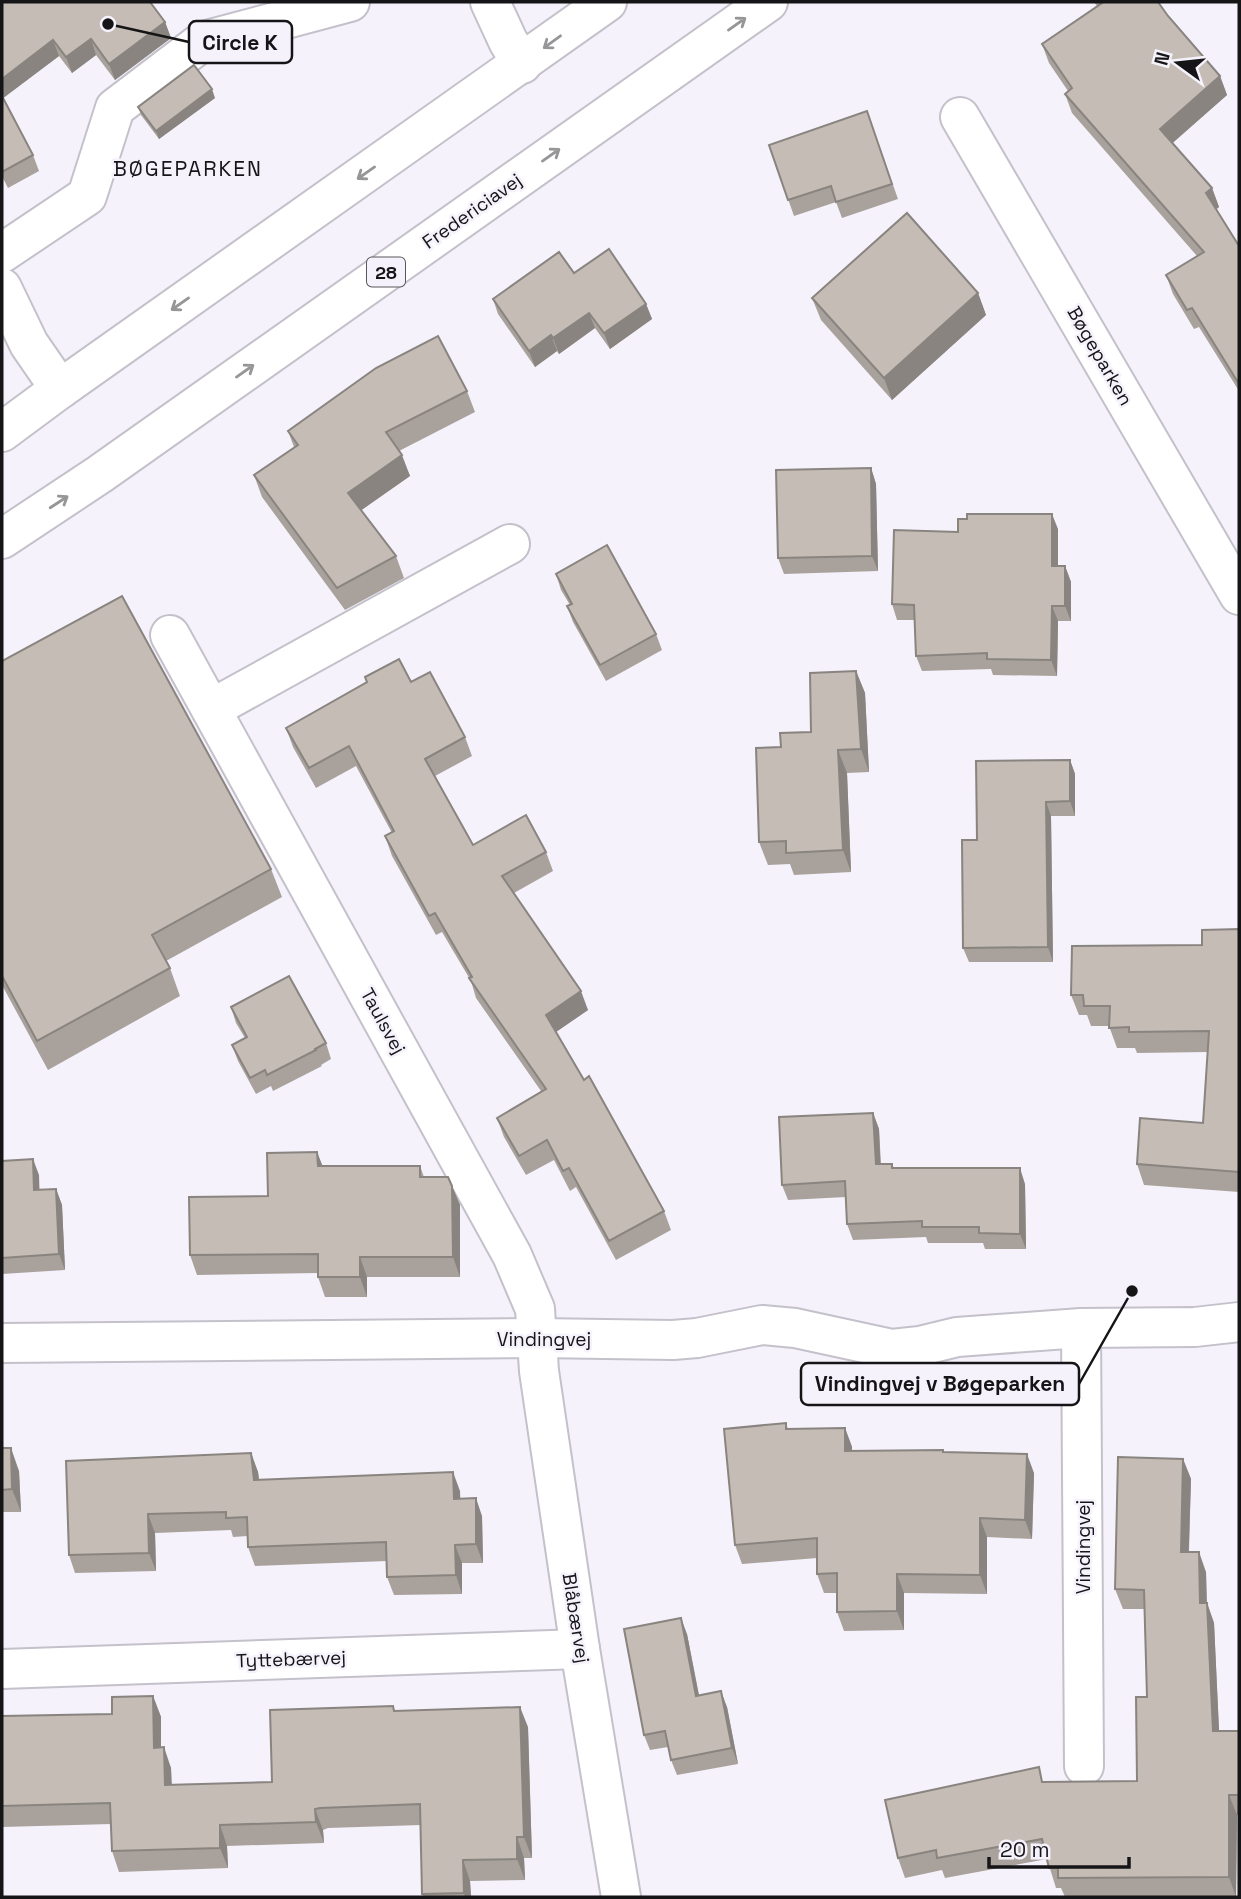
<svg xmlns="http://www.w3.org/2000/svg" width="1241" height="1899" font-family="'Space Grotesk',sans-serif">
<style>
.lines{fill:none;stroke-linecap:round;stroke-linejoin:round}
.minor-casing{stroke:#c4c1cb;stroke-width:42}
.major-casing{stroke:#c4c1cb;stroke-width:42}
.minor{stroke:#fff;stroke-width:38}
.major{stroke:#fff;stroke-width:38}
.wall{fill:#a9a29c}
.shaded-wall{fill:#89847f}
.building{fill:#c4bcb5;stroke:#89847f;stroke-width:2}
.oneway{stroke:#969597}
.labels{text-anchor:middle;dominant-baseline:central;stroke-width:5;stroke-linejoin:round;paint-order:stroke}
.shield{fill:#f5f2fc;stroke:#58575c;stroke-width:2}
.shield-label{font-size:18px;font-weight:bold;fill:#151417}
.street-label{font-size:19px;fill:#151417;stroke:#f5f2fc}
.neighbourhood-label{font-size:21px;letter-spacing:2px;fill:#151417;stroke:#f5f2fc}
.leader{fill:none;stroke:#151417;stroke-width:2.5}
.callout-dot{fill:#151417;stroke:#f5f2fc;stroke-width:2.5}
.callout{fill:#f5f2fc;stroke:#151417;stroke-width:2.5}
.callout-label{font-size:21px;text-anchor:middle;font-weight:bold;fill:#151417}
</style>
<rect width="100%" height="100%" fill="#f5f2fc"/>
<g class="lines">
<defs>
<g id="minor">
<path d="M490,2L508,41L522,64"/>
<path d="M960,117L1239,595"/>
<path d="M2,253L87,196L115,108L203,41L350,2"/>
<path d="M2,288L29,344L60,389"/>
<path d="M170,635L512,1255L535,1309L539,1371L580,1649L621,1897"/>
<path d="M211,709L510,544"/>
<path d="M1081,1328L1084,1766"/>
<path d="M2,1343L537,1338L673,1340L697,1338L762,1325L795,1328L892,1349L920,1346L957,1337L1081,1328L1195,1327L1239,1322"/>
<path d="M2,1669L580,1649"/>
</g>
<g id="major">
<path d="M2,432L60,389L607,2"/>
<path d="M2,539L100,474L768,2"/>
</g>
</defs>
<use href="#minor" class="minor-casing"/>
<use href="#major" class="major-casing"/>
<use href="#minor" class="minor"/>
<use href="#major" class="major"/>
</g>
<g class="wall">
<path d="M2,2L165,22L171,38L115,80L96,55L72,73L59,56L3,98L33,155L39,171L8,188L2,176Z"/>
<path d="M1094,2H1158L1168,16L1220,76L1227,95L1172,143L1212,188L1219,207L1216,209L1239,246V391L1199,327L1194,329L1173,294L1166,275L1197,256L1072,113L1065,94L1068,91L1049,63L1042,44L1097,6Z"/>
<path d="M215,98L159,139L141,115L138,107Z"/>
<path d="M867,111L898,199L842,218L836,202L794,216L769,145Z"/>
<path d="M574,273L646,304L652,319L610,349L595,328L559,354L557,351L535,367L498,314L493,299Z"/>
<path d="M978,293L986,315L892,400L821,320L812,298Z"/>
<path d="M467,391L475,412L399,451L410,476L361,510L396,556L404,578L345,610L262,497L254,475L294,447L288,431Z"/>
<path d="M871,468L876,484L878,571L784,574L778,558Z"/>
<path d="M1058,529V566H1065L1071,582V621H1058L1057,676L993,675L991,669L922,671L916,656L914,620H897L892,604L958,532Z"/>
<path d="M556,574L656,634L662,650L606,681L573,622L567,606L570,605L561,590Z"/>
<path d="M2,661L271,869L282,897L166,961L170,968L180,996L48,1070L2,985Z"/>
<path d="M856,671L865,693L869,772L847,773L851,872L794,875L790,864L768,865L759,842L811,732Z"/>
<path d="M411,682L465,737L472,756L435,776L473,845L546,852L553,871L514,893L588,1010L556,1032L584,1080L664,1211L671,1230L616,1260L576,1187L570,1191L554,1160L526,1175L504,1137L497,1118L541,1091L476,998L471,981L442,932L436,935L392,856L385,836L392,833L356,766L316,788L293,747L286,728Z"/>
<path d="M1070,760L1075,774V816H1051L1053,962H969L963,948L977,840Z"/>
<path d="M1239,929V1192L1144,1185L1137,1164L1203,1123L1208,1052L1137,1053L1135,1048H1117L1109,1026H1091L1087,1015H1079L1071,995L1202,945Z"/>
<path d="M231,1007L326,1043L331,1059L321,1065L322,1066L273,1091L271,1086L256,1094L238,1061L232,1045L245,1038L236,1023Z"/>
<path d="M873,1113L879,1129L881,1164H892L894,1168L1025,1184L1026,1249H985L983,1243H928L926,1237L853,1240L847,1224L846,1197L788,1200L782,1185Z"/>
<path d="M317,1152L322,1166H420L424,1177L452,1186L460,1205V1277H367V1297H325L318,1277V1273L197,1275L190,1255L268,1196Z"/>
<path d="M2,1161L39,1175V1190L56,1189L62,1205L65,1270L2,1274Z"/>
<path d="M786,1423L788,1429L845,1428L852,1447V1451L944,1452L1034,1473L1032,1539L987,1537V1594L904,1593V1630L844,1631L837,1612V1593H824L817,1574V1558L742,1564L735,1545Z"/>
<path d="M2,1448L19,1471L21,1512H2Z"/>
<path d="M251,1453L258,1472L259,1479L460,1491V1498L482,1516L483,1563H462V1594L394,1595L387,1577V1561L255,1566L248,1547V1536L233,1537L231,1530L155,1533L156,1571L75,1573L69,1555Z"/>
<path d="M1183,1459L1191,1479L1189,1552L1206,1572L1207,1603L1214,1623L1219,1731H1239V1815H1237L1236,1897H1065L1061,1888H1056L1047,1859L945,1878L942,1870L905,1878L898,1858L1045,1782L1137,1781L1147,1697L1144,1609H1123L1115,1589Z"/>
<path d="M687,1634L699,1695L727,1707L738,1764L677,1775L671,1760L668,1747L650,1750L644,1735Z"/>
<path d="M153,1696L161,1717V1747L171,1768L172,1785L272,1782L393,1706L395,1711L528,1727L532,1858H524L525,1880L470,1881L471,1897H423L422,1894L421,1825L328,1828L323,1830L324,1843L227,1846L228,1868L119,1872L112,1851L111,1824L2,1827V1716L112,1714Z"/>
</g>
<g class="shaded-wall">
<path d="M165,22L171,38L115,80L109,64Z"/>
<path d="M91,39L96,55L72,73L66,57Z"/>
<path d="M53,40L59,56L2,99V79Z"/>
<path d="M1220,76L1227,95L1167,148L1160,129Z"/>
<path d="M212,89L215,98L159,139L156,131Z"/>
<path d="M1212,188L1219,207L1213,212L1206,193Z"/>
<path d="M978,293L986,315L892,400L884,378Z"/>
<path d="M646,304L652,319L610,349L604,333Z"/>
<path d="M589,313L595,328L559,354L553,338Z"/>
<path d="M551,335L557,351L535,367L529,351Z"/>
<path d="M402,455L410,476L356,514L348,493Z"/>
<path d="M871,468L876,484L878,571L872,556Z"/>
<path d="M1052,514L1058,529V581L1052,566Z"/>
<path d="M1065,566L1071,582V621L1065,606Z"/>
<path d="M1052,606L1058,621L1057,676L1051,660Z"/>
<path d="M856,671L865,693L869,772L861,749Z"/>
<path d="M838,750L847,773L851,872L843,850Z"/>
<path d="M1070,760L1075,774V816L1070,801Z"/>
<path d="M1046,802L1051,816L1053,962L1048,947Z"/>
<path d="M581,991L588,1010L553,1034L546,1015Z"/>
<path d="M873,1113L879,1129L881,1180L876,1164Z"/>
<path d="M317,1152L325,1172L318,1166Z"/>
<path d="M33,1159L39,1175L40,1206L34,1190Z"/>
<path d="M1020,1168L1025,1184L1026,1249L1020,1234Z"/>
<path d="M452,1186L460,1205V1277L453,1257Z"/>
<path d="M56,1189L62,1205L65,1270L59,1254Z"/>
<path d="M360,1257L367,1277V1297L360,1277Z"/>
<path d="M845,1428L852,1447V1470L845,1451Z"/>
<path d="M11,1448L19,1471L21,1512L12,1489Z"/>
<path d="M251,1453L258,1472L261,1498L254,1480Z"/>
<path d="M1027,1454L1034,1473L1032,1539L1025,1520Z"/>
<path d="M1183,1459L1191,1479L1188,1572L1181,1552Z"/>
<path d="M453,1472L460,1491L461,1517L454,1499Z"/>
<path d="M476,1498L482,1516L483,1563L476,1544Z"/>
<path d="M148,1514L155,1533L156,1571L149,1553Z"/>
<path d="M980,1518L987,1537V1594L980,1575Z"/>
<path d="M455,1545L462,1563V1594L456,1575Z"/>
<path d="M1199,1552L1206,1572L1207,1623L1200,1603Z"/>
<path d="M897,1574L904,1593V1630L897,1611Z"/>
<path d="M1207,1603L1214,1623L1220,1751L1213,1731Z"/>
<path d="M681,1618L687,1634L702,1712L696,1696Z"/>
<path d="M721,1691L727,1707L738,1764L732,1748Z"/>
<path d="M153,1696L161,1717V1768L154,1748Z"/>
<path d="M520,1707L528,1727L532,1858L524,1837Z"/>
<path d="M164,1747L171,1768L172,1806L165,1785Z"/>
<path d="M1229,1795L1237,1815L1236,1897L1229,1877Z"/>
<path d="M315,1809L323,1830L324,1843L316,1822Z"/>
<path d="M220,1825L227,1846L228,1868L220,1848Z"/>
<path d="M517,1837L524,1858L525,1880L517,1859Z"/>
<path d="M463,1860L470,1881L471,1897H465L464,1893Z"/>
</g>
<g class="building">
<path d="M2,2H150L165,22L109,64L91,39L66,57L53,40L2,79Z"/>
<path d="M1101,2H1158L1168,16L1220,76L1160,129L1212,188L1206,193L1239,246V384L1192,308L1187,310L1166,275L1204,252L1065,94L1072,88L1042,44L1102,3Z"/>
<path d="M194,65L212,89L156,131L138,107Z"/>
<path d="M2,96L33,155L2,172Z"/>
<path d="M867,111L892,184L836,202L831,186L788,200L769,145Z"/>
<path d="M907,213L978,293L884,378L812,298Z"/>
<path d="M609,249L646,304L604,333L589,313L553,338L551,335L529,351L493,299L559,252L574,273Z"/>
<path d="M438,336L467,391L386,432L402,455L348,493L396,556L337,588L254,475L298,445L288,431L376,368Z"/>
<path d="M871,468L872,556L778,558L776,470Z"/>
<path d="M967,514H1052V566H1065V606H1052L1051,660L987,659V653L916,656L914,605L892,604L894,530L958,532V519H967Z"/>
<path d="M607,545L656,634L600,665L567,606L572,604L556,574Z"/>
<path d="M122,596L271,869L152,935L170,968L37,1041L2,976V661Z"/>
<path d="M399,659L411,682L430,672L465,737L425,759L473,845L526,815L546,852L502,876L581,991L546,1015L584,1080L589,1076L664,1211L609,1241L569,1168L563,1171L547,1140L519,1156L497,1118L546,1089L469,978L472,977L435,913L429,916L385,836L394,831L349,746L309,768L286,728L367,682L365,677Z"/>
<path d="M856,671L861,749L838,750L843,850L786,853V841L759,842L756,748L781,747L780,733L811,732L810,673Z"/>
<path d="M1070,760V801L1046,802L1048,947L963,948L962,840H977L976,761Z"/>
<path d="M1239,929V1172L1137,1164L1140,1118L1203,1123L1209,1031L1129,1032V1027L1109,1028L1110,1006H1084L1083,995H1071L1072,946L1202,945V930Z"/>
<path d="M289,976L326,1043L315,1049L316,1050L267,1075L265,1070L250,1078L232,1045L247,1037L231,1007Z"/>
<path d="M873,1113L876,1164H892V1168H1020V1234L979,1233V1227H922V1221L847,1224L845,1181L782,1185L779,1117Z"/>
<path d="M317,1152L318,1166H420V1177H448L452,1186L453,1257H360V1277H318V1254L190,1255L189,1197L268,1196L267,1153Z"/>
<path d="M33,1159L34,1190L56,1189L59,1254L2,1258V1161Z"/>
<path d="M786,1423V1429L845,1428V1451L943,1450V1452L1027,1454L1025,1520L980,1518V1575L897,1574V1611L837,1612V1573L817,1574V1538L735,1545L724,1429Z"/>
<path d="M2,1448H11L12,1489L2,1490Z"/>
<path d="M251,1453L254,1480L453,1472L454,1499L476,1498V1544L455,1545L456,1575L387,1577L386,1542L248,1547L247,1517L226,1518V1512L148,1514L149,1553L69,1555L66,1461Z"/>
<path d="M1118,1457L1183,1459L1181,1552H1199L1200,1603H1207L1213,1731H1239V1795H1229V1877L1058,1878V1868H1049L1042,1839L937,1858L936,1850L898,1858L885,1800L1039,1767L1042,1782L1137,1781L1136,1697H1147L1144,1590L1115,1589Z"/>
<path d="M681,1618L696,1696L721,1691L732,1748L671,1760L665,1731L644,1735L624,1629Z"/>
<path d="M153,1696L154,1748L164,1747L165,1785L272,1782L270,1710L393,1706L394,1711L520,1707L524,1837H517V1859L463,1860L464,1893L422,1894L420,1804L320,1808L315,1809L316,1822L220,1825V1848L112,1851L110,1803L2,1806V1716L112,1714V1697Z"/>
</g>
<defs><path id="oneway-shaft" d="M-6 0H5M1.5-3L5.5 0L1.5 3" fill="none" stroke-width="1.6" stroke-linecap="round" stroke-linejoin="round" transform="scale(1.75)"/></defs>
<g class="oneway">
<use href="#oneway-shaft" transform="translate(737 24) rotate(-35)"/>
<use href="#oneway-shaft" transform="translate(552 42) rotate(144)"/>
<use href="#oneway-shaft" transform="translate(551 155) rotate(-35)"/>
<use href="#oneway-shaft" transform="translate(366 173) rotate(145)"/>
<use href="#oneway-shaft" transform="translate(180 304) rotate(145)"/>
<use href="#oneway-shaft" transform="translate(245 371) rotate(-35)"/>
<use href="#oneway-shaft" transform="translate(59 502) rotate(-33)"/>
</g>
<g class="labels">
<rect class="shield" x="367" y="257.5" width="38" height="29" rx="5"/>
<g class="shield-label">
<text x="386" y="272">28</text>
</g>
<g class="street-label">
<text transform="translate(472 211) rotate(-35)">Fredericiavej</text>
<text transform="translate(1100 356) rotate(60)">Bøgeparken</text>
<text transform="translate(383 1021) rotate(61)">Taulsvej</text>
<text x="544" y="1339">Vindingvej</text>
<text transform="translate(1083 1547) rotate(-90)">Vindingvej</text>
<text transform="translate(576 1618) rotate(81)">Blåbærvej</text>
<text transform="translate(291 1659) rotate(-2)">Tyttebærvej</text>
</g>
<g class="neighbourhood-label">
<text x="188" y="168">BØGEPARKEN</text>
</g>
</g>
<path class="leader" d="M108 24L189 42M1132 1291L1079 1384"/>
<g class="callout-dot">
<circle cx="108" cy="24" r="7"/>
<circle cx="1132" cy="1291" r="7"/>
</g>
<g class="callout">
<rect x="189" y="21" width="103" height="42" rx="7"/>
<rect x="801" y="1363" width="278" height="42" rx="7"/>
</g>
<g class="callout-label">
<text x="240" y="50">Circle K</text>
<text x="940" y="1391">Vindingvej v Bøgeparken</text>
</g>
<rect width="1241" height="1899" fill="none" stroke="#151417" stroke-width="7"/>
<g transform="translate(1178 63) rotate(285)" stroke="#f5f2fc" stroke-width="5" paint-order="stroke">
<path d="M0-5L12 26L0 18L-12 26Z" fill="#151417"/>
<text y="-10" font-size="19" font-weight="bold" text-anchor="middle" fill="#151417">N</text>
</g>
<path d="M989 1857v10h140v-10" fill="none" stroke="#151417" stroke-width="3.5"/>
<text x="1000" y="1857" font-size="21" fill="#151417" stroke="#f5f2fc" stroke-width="5" paint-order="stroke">20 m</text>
</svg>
